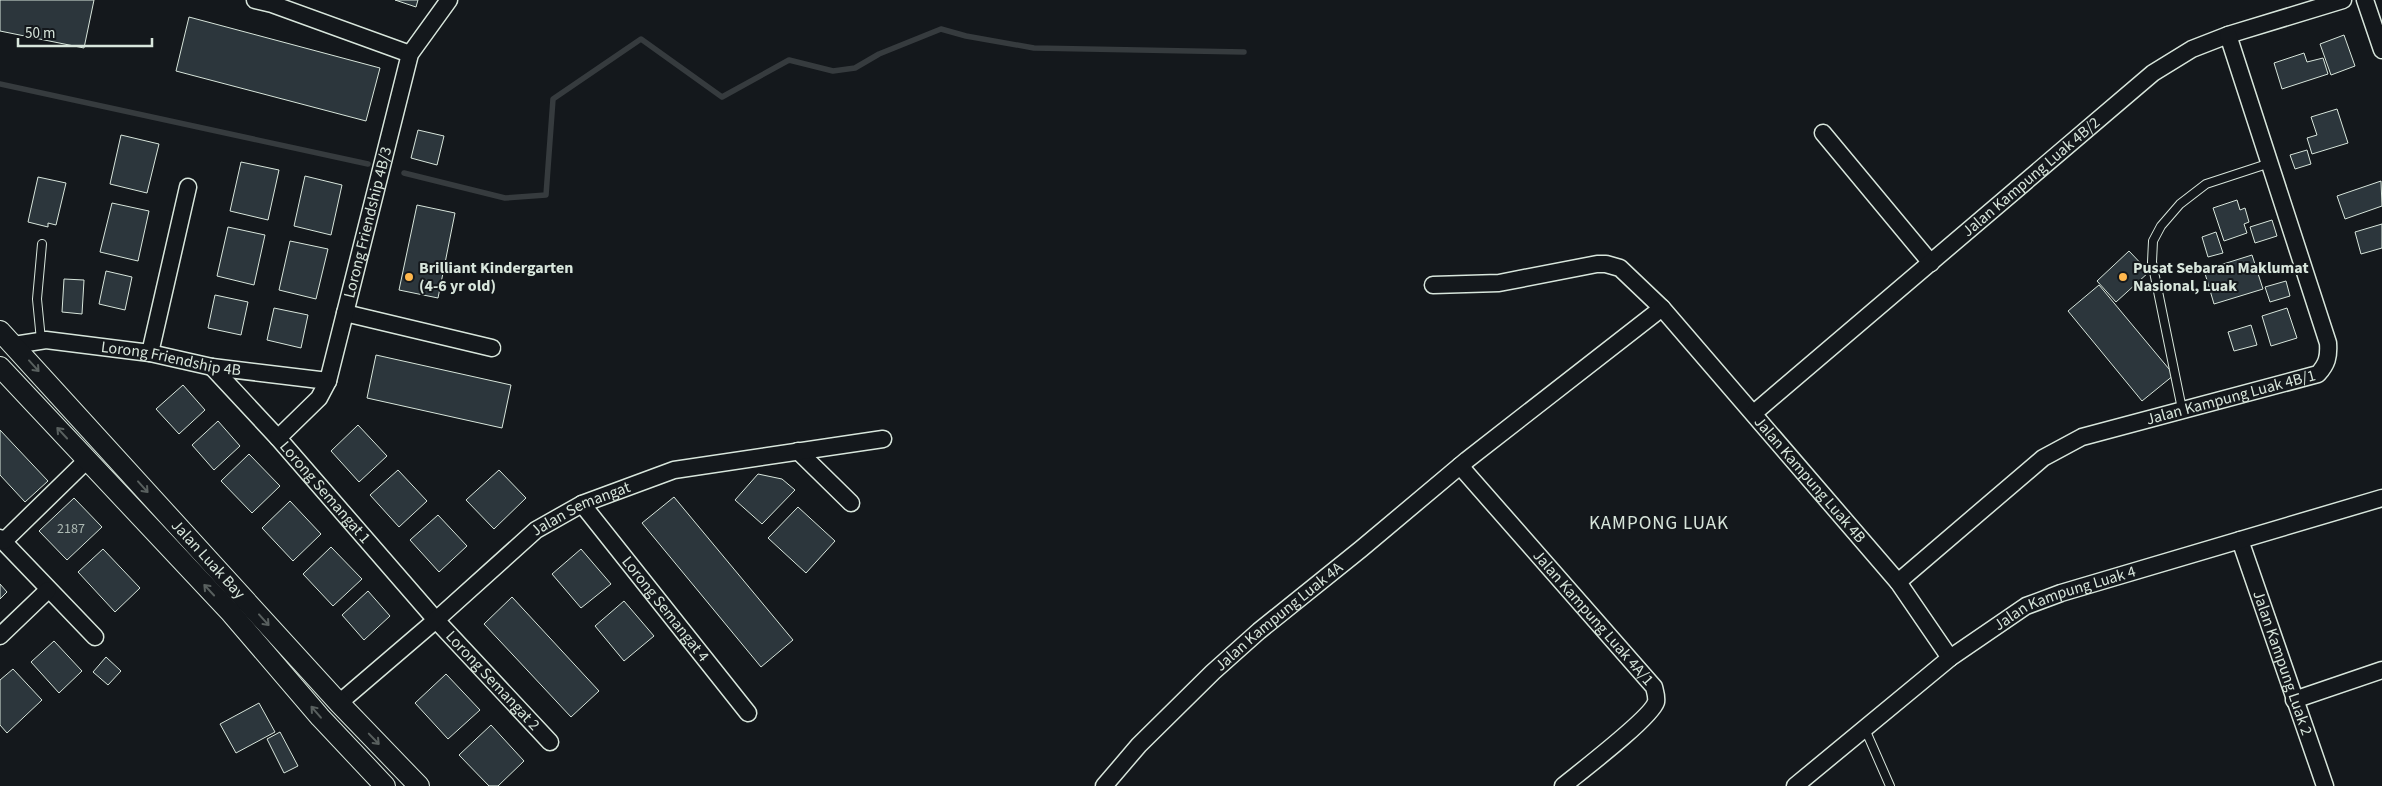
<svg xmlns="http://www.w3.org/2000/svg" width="2382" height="786" font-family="'Source Sans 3',sans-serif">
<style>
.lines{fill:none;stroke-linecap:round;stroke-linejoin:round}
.stream{stroke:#363b3e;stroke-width:5.5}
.building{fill:#2c363c;stroke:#d8e6dc}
.service-casing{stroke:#d8e6dc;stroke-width:10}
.minor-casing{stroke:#d8e6dc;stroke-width:19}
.tertiary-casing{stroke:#d8e6dc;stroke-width:22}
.service{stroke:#14181c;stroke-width:8}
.minor{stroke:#14181c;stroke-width:16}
.tertiary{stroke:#14181c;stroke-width:20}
.oneway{stroke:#59605f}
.poi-dot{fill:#ffb74d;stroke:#14181c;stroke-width:2}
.labels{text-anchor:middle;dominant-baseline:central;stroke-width:4;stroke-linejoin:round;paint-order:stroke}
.number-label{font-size:14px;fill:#adbab4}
.street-label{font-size:16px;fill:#d8e6dc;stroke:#14181c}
.poi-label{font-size:16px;font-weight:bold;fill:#d8e6dc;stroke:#14181c;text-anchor:start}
.quarter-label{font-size:19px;letter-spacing:1px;fill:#d8e6dc;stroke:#14181c}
</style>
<rect width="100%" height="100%" fill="#14181c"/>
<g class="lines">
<g class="stream">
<path d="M0,84L368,164"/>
<path d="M404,173L505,198L546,195L553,99L641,39L722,97L789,60L833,71L855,68L879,54L941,29L966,36L1034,48L1244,52"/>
</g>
</g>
<g class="building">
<path d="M0,0H94L84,48L0,31Z"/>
<path d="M395,0H418L416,7Z"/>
<path d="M189,17L380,68L366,121L176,71Z"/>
<path d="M2344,35L2355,66L2331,75L2320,44Z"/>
<path d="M2304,53L2307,62L2323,58L2328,74L2282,89L2274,63Z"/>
<path d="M2337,109L2348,143L2312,154L2307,138L2317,135L2311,117Z"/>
<path d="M418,130L444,136L437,165L411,158Z"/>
<path d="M121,135L159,144L147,193L110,184Z"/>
<path d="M2307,150L2311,164L2295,169L2290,155Z"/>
<path d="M241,162L279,170L268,220L230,211Z"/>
<path d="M305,176L342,185L331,235L294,226Z"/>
<path d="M38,177L66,183L56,225L48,223V227L28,222Z"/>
<path d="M2381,181L2382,206L2345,219L2337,196Z"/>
<path d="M2237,200L2240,210L2245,208L2249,222L2244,224L2247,233L2224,241L2213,208Z"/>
<path d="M112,203L149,211L138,261L100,252Z"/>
<path d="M417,205L455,213L438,298L399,290Z"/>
<path d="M2272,220L2277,236L2255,243L2250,227Z"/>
<path d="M2382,224V248L2361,254L2355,232Z"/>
<path d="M228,227L265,235L254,285L217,276Z"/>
<path d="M2216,232L2223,253L2208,257L2202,237Z"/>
<path d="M290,241L328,249L316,299L279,290Z"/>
<path d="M2129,251L2149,272L2116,302L2097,281Z"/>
<path d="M2252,255L2263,289L2214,304L2204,270Z"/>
<path d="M106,271L132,277L125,310L99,304Z"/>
<path d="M64,279L84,280L82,314L62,312Z"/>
<path d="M2286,281L2290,296L2270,302L2265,287Z"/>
<path d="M2099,285L2174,375L2142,401L2068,311Z"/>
<path d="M215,295L248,302L241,335L208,328Z"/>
<path d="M274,308L308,315L301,348L267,340Z"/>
<path d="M2287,308L2297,338L2271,346L2262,316Z"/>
<path d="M2251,325L2257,345L2234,351L2228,332Z"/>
<path d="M376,355L511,385L502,428L367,398Z"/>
<path d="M183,385L205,410L179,434L156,409Z"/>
<path d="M218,421L240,446L214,470L192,445Z"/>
<path d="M358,425L387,456L359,482L331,451Z"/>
<path d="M0,430L48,481L25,502L0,475Z"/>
<path d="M249,454L280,486L252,513L221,481Z"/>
<path d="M398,470L427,501L399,527L370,495Z"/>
<path d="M499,470L526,498L494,529L466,500Z"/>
<path d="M758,474L782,479L795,490L762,524L735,500Z"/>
<path d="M674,497L793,640L761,667L642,523Z"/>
<path d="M74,498L102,527L67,560L39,531Z"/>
<path d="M290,501L321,534L293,561L262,528Z"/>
<path d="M798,507L835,541L806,573L768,538Z"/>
<path d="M438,515L467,546L439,572L410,540Z"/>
<path d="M331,547L362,579L333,606L303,574Z"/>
<path d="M103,549L140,588L115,612L78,572Z"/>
<path d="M581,549L611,584L581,608L552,574Z"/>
<path d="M0,584L7,592L0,599Z"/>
<path d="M368,591L390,616L364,640L342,615Z"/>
<path d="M512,597L599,691L571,717L484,624Z"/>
<path d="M624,601L654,636L624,661L595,626Z"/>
<path d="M54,641L82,671L59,693L31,662Z"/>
<path d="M106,657L121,671L108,685L93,672Z"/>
<path d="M13,669L42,700L7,733L0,725V680Z"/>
<path d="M446,674L480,710L448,739L415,703Z"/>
<path d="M259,703L275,732L236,753L220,724Z"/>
<path d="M491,725L524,761L498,786H489L459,755Z"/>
<path d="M280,732L298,766L284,773L267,739Z"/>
</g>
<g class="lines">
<defs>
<g id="service">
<path d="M41,340L37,299L42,244"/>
<path d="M2182,409L2152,262L2153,241L2161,226L2180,204L2206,184L2270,163"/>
<path d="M1865,729L1890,786"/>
</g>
<g id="minor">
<path d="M255,0L272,4L410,54"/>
<path d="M2365,0L2382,50"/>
<path d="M1823,133L1931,263"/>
<path id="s1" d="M1433,285L1499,283L1597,264H1606L1620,268L1662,308L1898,582L1950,658"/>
<path d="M345,313L492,348"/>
<path id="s2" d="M14,345L46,340L150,353L212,367L328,381"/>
<path d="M150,353L188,187"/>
<path id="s3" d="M212,367L278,438L436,620L550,742"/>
<path id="s4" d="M1754,413L2153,73L2192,49L2228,35L2343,0"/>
<path id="s5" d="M278,438L319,398L328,381L410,54L449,0"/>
<path d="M798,451L851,503"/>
<path id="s6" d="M1460,466L1654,687C1655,691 1657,697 1656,702C1651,718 1580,772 1563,786"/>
<path id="s7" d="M582,504L748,713"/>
<path d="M0,538L95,637"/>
<path id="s8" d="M2240,540L2325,786"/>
<path d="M4,541L87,460"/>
<path id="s9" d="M1898,582L2043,458L2082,437L2318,374C2327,364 2329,357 2328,343L2228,35"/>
<path d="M0,636L48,590"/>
<path d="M2294,700L2382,670"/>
<path id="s10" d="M339,703L436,620L536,530L582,504L674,470L883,439"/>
<path id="s11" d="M1104,786L1139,745L1213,672L1259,631L1361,549L1467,460L1662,308"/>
<path id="s12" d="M1795,786L1950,658L2026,606L2061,593L2382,498"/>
</g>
<g id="tertiary">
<path id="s13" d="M0,331L339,703L419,786"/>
<path d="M0,367L231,613L320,717L385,786"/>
</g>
</defs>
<use href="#service" class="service-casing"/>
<use href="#minor" class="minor-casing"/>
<use href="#tertiary" class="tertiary-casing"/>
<use href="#service" class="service"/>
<use href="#minor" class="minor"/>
<use href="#tertiary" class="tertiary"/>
</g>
<defs><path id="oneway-shaft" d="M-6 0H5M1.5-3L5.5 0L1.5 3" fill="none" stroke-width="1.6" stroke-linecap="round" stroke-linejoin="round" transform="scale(1.25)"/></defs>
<g class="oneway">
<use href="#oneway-shaft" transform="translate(34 366) rotate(48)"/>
<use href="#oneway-shaft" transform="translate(62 433) rotate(-133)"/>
<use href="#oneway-shaft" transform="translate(143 487) rotate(48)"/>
<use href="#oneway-shaft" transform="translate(209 590) rotate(-133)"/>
<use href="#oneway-shaft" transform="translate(264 620) rotate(48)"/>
<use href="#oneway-shaft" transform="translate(316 712) rotate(-131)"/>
<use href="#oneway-shaft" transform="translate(374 739) rotate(46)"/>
</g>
<g class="poi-dot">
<circle cx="409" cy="277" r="5"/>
<circle cx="2123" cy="277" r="5"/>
</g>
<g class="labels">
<g class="number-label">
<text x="71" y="529">2187</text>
</g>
<g class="street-label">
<text stroke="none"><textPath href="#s4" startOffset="364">Jalan Kampung Luak 4B/2</textPath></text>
<text stroke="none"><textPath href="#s5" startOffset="240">Lorong Friendship 4B/3</textPath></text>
<text stroke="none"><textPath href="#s2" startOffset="159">Lorong Friendship 4B</textPath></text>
<text stroke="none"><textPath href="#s9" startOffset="389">Jalan Kampung Luak 4B/1</textPath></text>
<text stroke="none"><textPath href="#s1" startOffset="474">Jalan Kampung Luak 4B</textPath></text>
<text stroke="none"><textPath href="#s3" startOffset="169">Lorong Semangat 1</textPath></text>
<text stroke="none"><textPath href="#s10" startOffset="312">Jalan Semangat</textPath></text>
<text stroke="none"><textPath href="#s13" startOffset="309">Jalan Luak Bay</textPath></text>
<text stroke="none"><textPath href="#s12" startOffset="332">Jalan Kampung Luak 4</textPath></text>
<text stroke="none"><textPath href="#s7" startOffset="134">Lorong Semangat 4</textPath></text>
<text stroke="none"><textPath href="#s11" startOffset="244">Jalan Kampung Luak 4A</textPath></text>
<text stroke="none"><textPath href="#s6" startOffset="202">Jalan Kampung Luak 4A/1</textPath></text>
<text stroke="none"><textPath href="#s8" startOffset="130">Jalan Kampung Luak 2</textPath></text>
<text stroke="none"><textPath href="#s3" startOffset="421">Lorong Semangat 2</textPath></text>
</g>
<g class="poi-label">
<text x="419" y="268">Brilliant Kindergarten<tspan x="419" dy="18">(4-6 yr old)</tspan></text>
<text x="2133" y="268">Pusat Sebaran Maklumat<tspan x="2133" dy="18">Nasional, Luak</tspan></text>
</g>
<g class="quarter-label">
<text x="1659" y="523">KAMPONG LUAK</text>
</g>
</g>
<path d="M18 38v8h134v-8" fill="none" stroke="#d8e6dc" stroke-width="2.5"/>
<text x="25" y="38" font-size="15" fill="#d8e6dc" stroke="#14181c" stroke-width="4" paint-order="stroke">50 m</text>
</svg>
